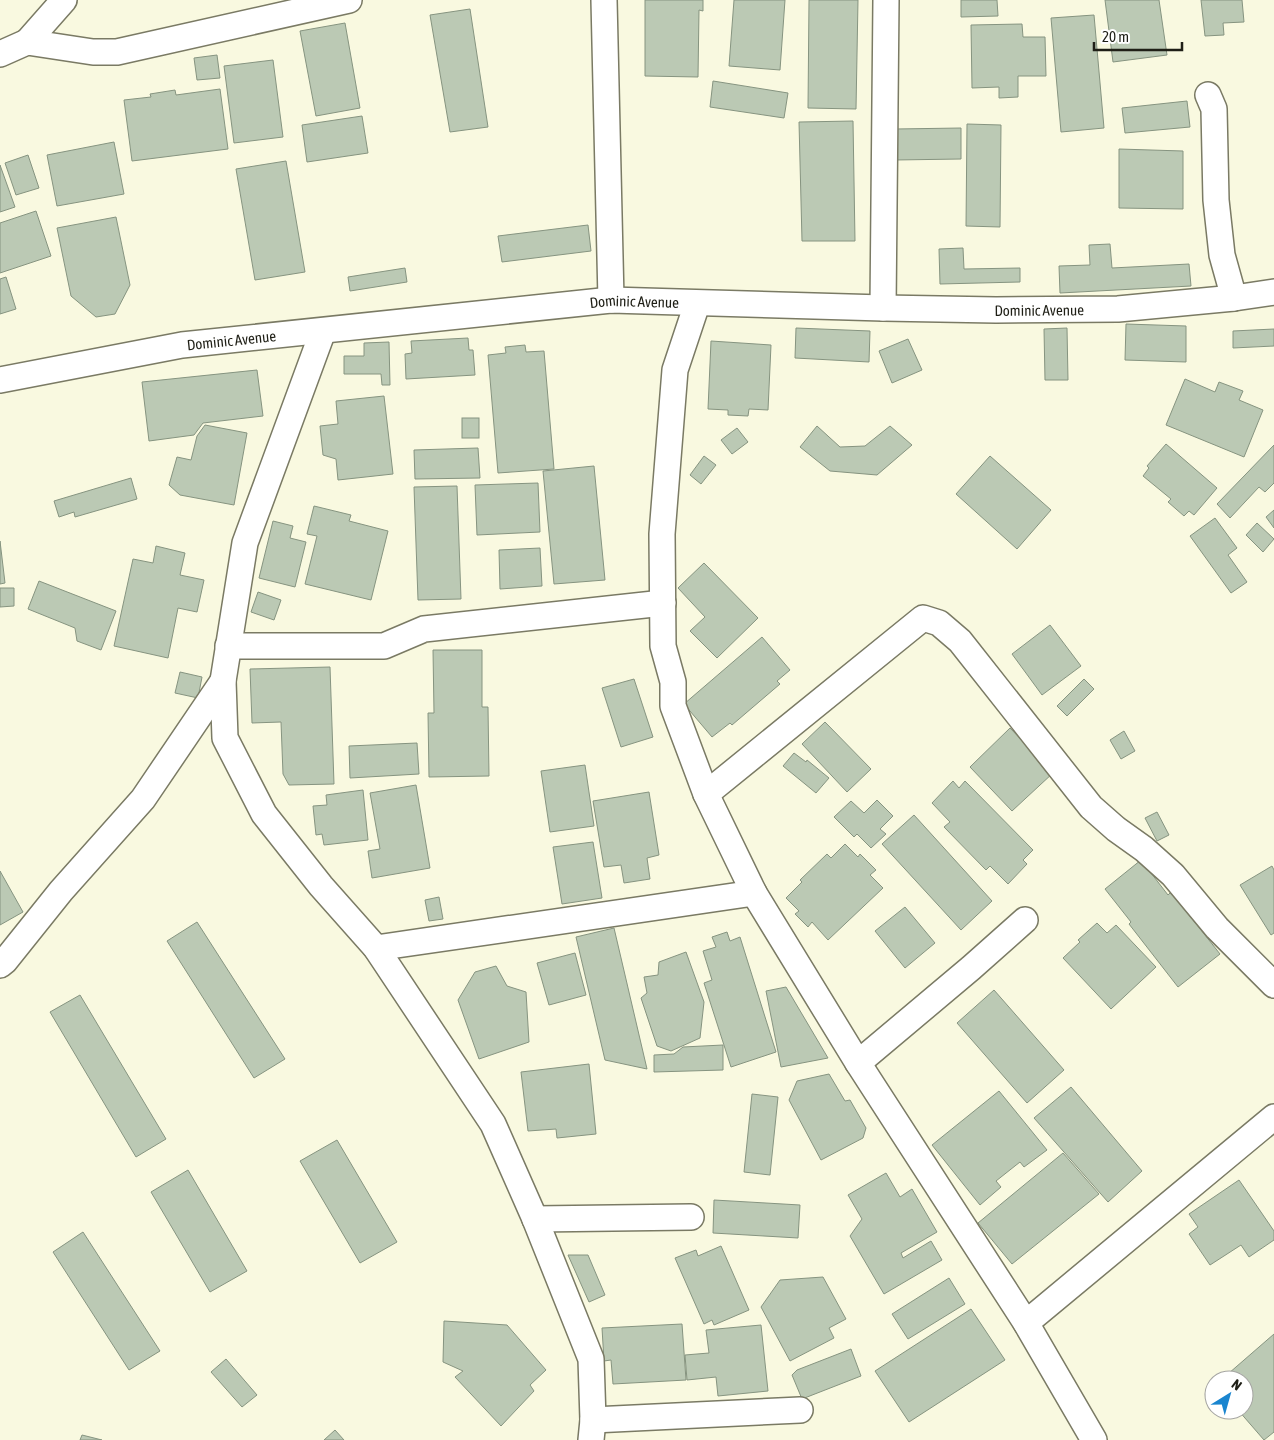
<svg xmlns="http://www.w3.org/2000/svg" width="1274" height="1440" font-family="'Asap Condensed',sans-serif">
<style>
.building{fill:#bbc9b4;stroke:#869480}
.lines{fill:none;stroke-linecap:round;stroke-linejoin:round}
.street-casing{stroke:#7a7a64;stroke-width:28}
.street{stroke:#fff;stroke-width:25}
.labels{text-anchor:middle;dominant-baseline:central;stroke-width:4.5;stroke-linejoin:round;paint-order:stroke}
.street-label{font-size:15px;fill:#1f1f16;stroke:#fff}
</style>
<rect width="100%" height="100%" fill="#f9f9e0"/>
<g class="building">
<path d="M645,0H703V11L699,10L698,77L645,76Z"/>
<path d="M734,0H785L780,70L729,66Z"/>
<path d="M809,0H858L856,109L808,108Z"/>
<path d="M961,0H997L998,16L961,17Z"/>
<path d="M1105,0H1159L1167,55L1113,62Z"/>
<path d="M1201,0H1242L1244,22L1223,23L1224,35L1205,36Z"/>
<path d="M470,9L488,127L450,132L430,15Z"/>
<path d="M1094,15L1104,128L1061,132L1051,18Z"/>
<path d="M345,23L360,108L316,116L300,31Z"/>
<path d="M1022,24L1023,37H1045L1046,76H1018V97L999,98V87L972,88L971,25Z"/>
<path d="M217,55L220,78L197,80L194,58Z"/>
<path d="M273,60L283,137L234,143L224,66Z"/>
<path d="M713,81L788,93L784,118L710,107Z"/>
<path d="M220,89L228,149L132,161L124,100L151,97L150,94L175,90L176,95Z"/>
<path d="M1187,101L1190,127L1125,133L1122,108Z"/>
<path d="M362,116L368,153L307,162L302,125Z"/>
<path d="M853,121L855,241H802L799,122Z"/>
<path d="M967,124L1001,125L1000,227L966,226Z"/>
<path d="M961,128V159L895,160V129Z"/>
<path d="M114,142L124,194L57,206L47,155Z"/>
<path d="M1119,149L1183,151V209L1119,208Z"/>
<path d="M28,155L39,188L16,195L5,163Z"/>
<path d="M286,161L305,272L255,280L236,169Z"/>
<path d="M0,165L15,207L0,212Z"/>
<path d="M36,211L51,256L0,273V223Z"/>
<path d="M116,217L130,285L115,314L96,317L71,296L57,228Z"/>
<path d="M588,225L591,251L502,262L498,236Z"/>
<path d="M1110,244L1112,268L1189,264L1191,286L1060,293L1059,266L1090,265L1089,245Z"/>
<path d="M963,248L964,269L1020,268V282L940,284L939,249Z"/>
<path d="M405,268L407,282L350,291L348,277Z"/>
<path d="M6,277L16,309L0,314V279Z"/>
<path d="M1126,324L1186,326V362L1125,360Z"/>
<path d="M796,328L870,331L869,362L795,358Z"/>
<path d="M1067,328L1068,380H1045L1044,329Z"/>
<path d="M1274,329V346L1233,348V331Z"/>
<path d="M468,338L469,350H473L475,375L406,379L405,354L412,353L411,341Z"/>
<path d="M908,339L922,370L892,383L879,351Z"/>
<path d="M711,341L771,345L768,410L749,409L748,416L728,415V410L708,409Z"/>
<path d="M389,342L390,385H382L381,374H344V356H364V343Z"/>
<path d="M525,345L526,352L544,351L554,469L498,473L488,355L506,353L505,347Z"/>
<path d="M257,370L263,416L203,423L194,435L149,441L142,382Z"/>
<path d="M1185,379L1215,392L1219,382L1243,391L1239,400L1263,410L1244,457L1166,425Z"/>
<path d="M384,396L393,474L338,480L336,459L323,455L320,426L338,424L336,401Z"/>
<rect x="462" y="418" width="17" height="20"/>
<path d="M205,425L247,433L234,505L180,495L169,485L177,457L191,460L197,436Z"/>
<path d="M817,426L840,447L865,446L890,426L912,445L877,475L830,471L800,447Z"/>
<path d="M737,428L748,442L732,454L721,440Z"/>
<path d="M1166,444L1217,488L1194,515L1189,511L1184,516L1168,502L1171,499L1143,476L1149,468L1147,466Z"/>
<path d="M1274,445V483L1265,492L1259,487L1230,518L1217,504Z"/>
<path d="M478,448L480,478L415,479L414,450Z"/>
<path d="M704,456L716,465L701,484L690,475Z"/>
<path d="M990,456L1051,510L1017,549L956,494Z"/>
<path d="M594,466L605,580L554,584L543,471Z"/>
<path d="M131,478L137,499L75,517L74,512L59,517L54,501Z"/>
<path d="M538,483L540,532L477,535L475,485Z"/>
<path d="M457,486L461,599L418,600L414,487Z"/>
<path d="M314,506L351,515L349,521L388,531L371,600L305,584L317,536L307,534Z"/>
<path d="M1274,510V528L1266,517Z"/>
<path d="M1215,518L1237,548L1228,555L1247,582L1231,593L1190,536Z"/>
<path d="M273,521L293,526L290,538L306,542L295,587L259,578Z"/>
<path d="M1257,523L1274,539L1263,552L1246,535Z"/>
<path d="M0,541L5,583L0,584Z"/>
<path d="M156,546L185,553L180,575L204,580L197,612L178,608L168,658L114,646L133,559L153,563Z"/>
<path d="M540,548L542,586L500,589L499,550Z"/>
<path d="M704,563L758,618L717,658L690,631L705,617L678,588Z"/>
<path d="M39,581L116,611L101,650L77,641L75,628L28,609Z"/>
<path d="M0,588H14V606L0,607Z"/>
<path d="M258,592L281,600L274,620L251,612Z"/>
<path d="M1050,625L1081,666L1042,695L1012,654Z"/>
<path d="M762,637L790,670L777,681L780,684L732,725L730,723L712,737L684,704Z"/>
<path d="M433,650H482V707H488L489,776L429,777L428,713H434Z"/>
<path d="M330,667L334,784L289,785L283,774L281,722L252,723L250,669Z"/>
<path d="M180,672L202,677L198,698L175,693Z"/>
<path d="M634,679L653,737L621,747L602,688Z"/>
<path d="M1084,679L1094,689L1067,716L1057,706Z"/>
<path d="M825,722L871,769L847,792L802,744Z"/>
<path d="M1010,728L1053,773L1012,811L970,767Z"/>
<path d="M1124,731L1135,751L1121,759L1110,740Z"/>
<path d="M417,743L419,774L350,778L349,746Z"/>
<path d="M794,753L806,762L807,760L829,778L816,793L783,766Z"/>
<path d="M585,765L594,826L550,832L541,771Z"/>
<path d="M953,781L959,788L965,781L1033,850L1023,860L1027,864L1008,884L990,866L986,870L944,827L950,822L932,803Z"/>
<path d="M416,785L430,868L372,878L368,851L380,849L370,793Z"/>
<path d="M363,790L368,840L324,845L322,834L316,835L313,806L327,805L326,795Z"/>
<path d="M649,792L659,855L647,858L650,879L624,883L621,865L604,867L593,801Z"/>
<path d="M877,800L893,816L880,829L886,834L871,848L857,834L854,837L834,817L851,801L864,813Z"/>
<path d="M1157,812L1169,835L1157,841L1145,818Z"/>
<path d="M914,815L992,901L961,930L882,844Z"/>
<path d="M593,842L602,898L562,904L553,847Z"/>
<path d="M845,844L858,857L860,854L876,870L870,875L883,888L828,940L812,922L808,927L795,914L799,911L786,898L802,882L800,880L827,854L831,858Z"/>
<path d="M1141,860L1168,895L1171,892L1220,954L1178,987L1129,924L1131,922L1105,889Z"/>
<path d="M1272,866L1274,870V933L1271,935L1240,885Z"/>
<path d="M0,871L23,912L0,925Z"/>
<path d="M439,897L443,919L429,921L425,900Z"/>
<path d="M905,907L935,943L905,968L875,931Z"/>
<path d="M197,922L285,1059L254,1078L167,941Z"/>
<path d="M1097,923L1107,933L1116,925L1156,967L1111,1009L1063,958L1080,942L1078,940Z"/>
<path d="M614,928L647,1069L605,1060L576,937Z"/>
<path d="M727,932L730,941L740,937L776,1052L731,1067L704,983L712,980L703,951L716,947L712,937Z"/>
<path d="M686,952L704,1002L700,1038L671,1051L657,1046L641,998L647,993L644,977L658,975L659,962Z"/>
<path d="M575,953L586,995L549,1005L537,963Z"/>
<path d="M496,966L507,986L526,992L529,1042L479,1059L458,1000L475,972Z"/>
<path d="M786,987L828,1058L781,1067L766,991Z"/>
<path d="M994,990L1064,1070L1027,1103L957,1023Z"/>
<path d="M80,995L166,1139L136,1157L50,1012Z"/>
<path d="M723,1045V1070L654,1072V1055L674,1054L683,1047Z"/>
<path d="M589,1064L596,1134L557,1138L556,1129L528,1131L521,1072Z"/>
<path d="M829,1074L845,1101L850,1100L866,1128L863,1138L821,1160L789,1100L797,1081Z"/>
<path d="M1071,1087L1142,1171L1108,1202L1034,1118Z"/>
<path d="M999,1091L1047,1150L1024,1167L1020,1162L996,1181L1001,1187L980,1205L932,1145Z"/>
<path d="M752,1094L778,1097L770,1175L744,1172Z"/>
<path d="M337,1140L397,1242L360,1263L300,1161Z"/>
<path d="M1063,1153L1099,1194L1012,1264L978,1223Z"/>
<path d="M188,1170L247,1271L210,1292L151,1192Z"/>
<path d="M886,1173L900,1197L912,1189L937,1232L901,1253L903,1258L931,1241L942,1260L884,1294L850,1236L862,1219L848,1195Z"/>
<path d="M1239,1180L1274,1231V1240L1249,1257L1241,1245L1210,1265L1189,1234L1198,1227L1189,1214Z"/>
<path d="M714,1200L800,1205L798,1238L713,1233Z"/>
<path d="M83,1232L160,1351L129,1370L53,1252Z"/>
<path d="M721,1246L749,1310L714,1325L712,1320L704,1324L675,1258L696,1250L698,1256Z"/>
<path d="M568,1255H588L605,1295L589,1302Z"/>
<path d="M823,1277L846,1319L829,1328L834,1338L790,1361L761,1307L780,1280Z"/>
<path d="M949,1278L965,1304L908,1339L892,1314Z"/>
<path d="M971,1309L1005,1360L909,1422L875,1371Z"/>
<path d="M444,1321L507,1325L546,1370L530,1385L534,1391L501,1426L455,1377L463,1371L443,1362Z"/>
<path d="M682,1324L686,1380L613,1384L611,1360L604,1361L602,1328Z"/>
<path d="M761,1325L768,1391L718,1396L716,1377L687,1380L685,1355L709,1353L706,1330Z"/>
<path d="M1274,1334V1432L1264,1440L1238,1410H1244V1380H1221Z"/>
<path d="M851,1349L861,1376L802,1399L792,1375L797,1370Z"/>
<path d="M226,1359L257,1395L242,1407L211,1372Z"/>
<path d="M335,1430L344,1440H324Z"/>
<path d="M82,1435L102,1440H80Z"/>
</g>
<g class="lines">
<defs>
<g id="street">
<path d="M604,0L611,300"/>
<path d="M27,42L64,0"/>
<path d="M0,54L27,42L93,52H117L349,0"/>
<path d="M1208,95L1214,109L1216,200L1222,255L1234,298"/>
<path d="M697,304L675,370L662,534L663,646L673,682V706L706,794L754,893L858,1063L1026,1323L1094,1440"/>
<path d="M883,308L886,0"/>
<path d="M323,331L245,543L223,681L225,738L264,814L321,886L376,948L493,1124L535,1219L591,1359L593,1420L591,1440"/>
<path id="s1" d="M0,380L182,345L611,300L883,308L996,310L1118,309L1234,298L1274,292"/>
<path d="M228,646H384L424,629L663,603"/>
<path d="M706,794L923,618L939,623L960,641L1091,807L1116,829L1144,849L1173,875L1217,928L1274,985"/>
<path d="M376,948L754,893"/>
<path d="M0,965L5,961L61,891L143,799L223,681"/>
<path d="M858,1063L971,968L1025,920"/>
<path d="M535,1219L691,1217"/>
<path d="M1026,1323L1274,1117"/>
<path d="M593,1420L800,1410"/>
</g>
</defs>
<use href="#street" class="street-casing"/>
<use href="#street" class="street"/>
</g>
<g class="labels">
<g class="street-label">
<text stroke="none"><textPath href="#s1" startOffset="640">Dominic Avenue</textPath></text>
<text stroke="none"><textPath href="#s1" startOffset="1045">Dominic Avenue</textPath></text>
<text stroke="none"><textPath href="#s1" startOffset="235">Dominic Avenue</textPath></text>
</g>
</g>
<g transform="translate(1229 1395) rotate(37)"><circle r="24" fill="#ffffff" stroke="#a5a5a2"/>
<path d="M0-4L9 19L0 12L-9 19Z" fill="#1a85cf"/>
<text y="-8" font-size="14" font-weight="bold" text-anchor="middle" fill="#1f1f16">N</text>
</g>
<path d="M1094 42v8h88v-8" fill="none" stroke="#1f1f16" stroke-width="2.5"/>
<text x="1102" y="42" font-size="15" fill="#1f1f16" stroke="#ffffff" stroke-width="4" paint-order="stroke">20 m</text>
</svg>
